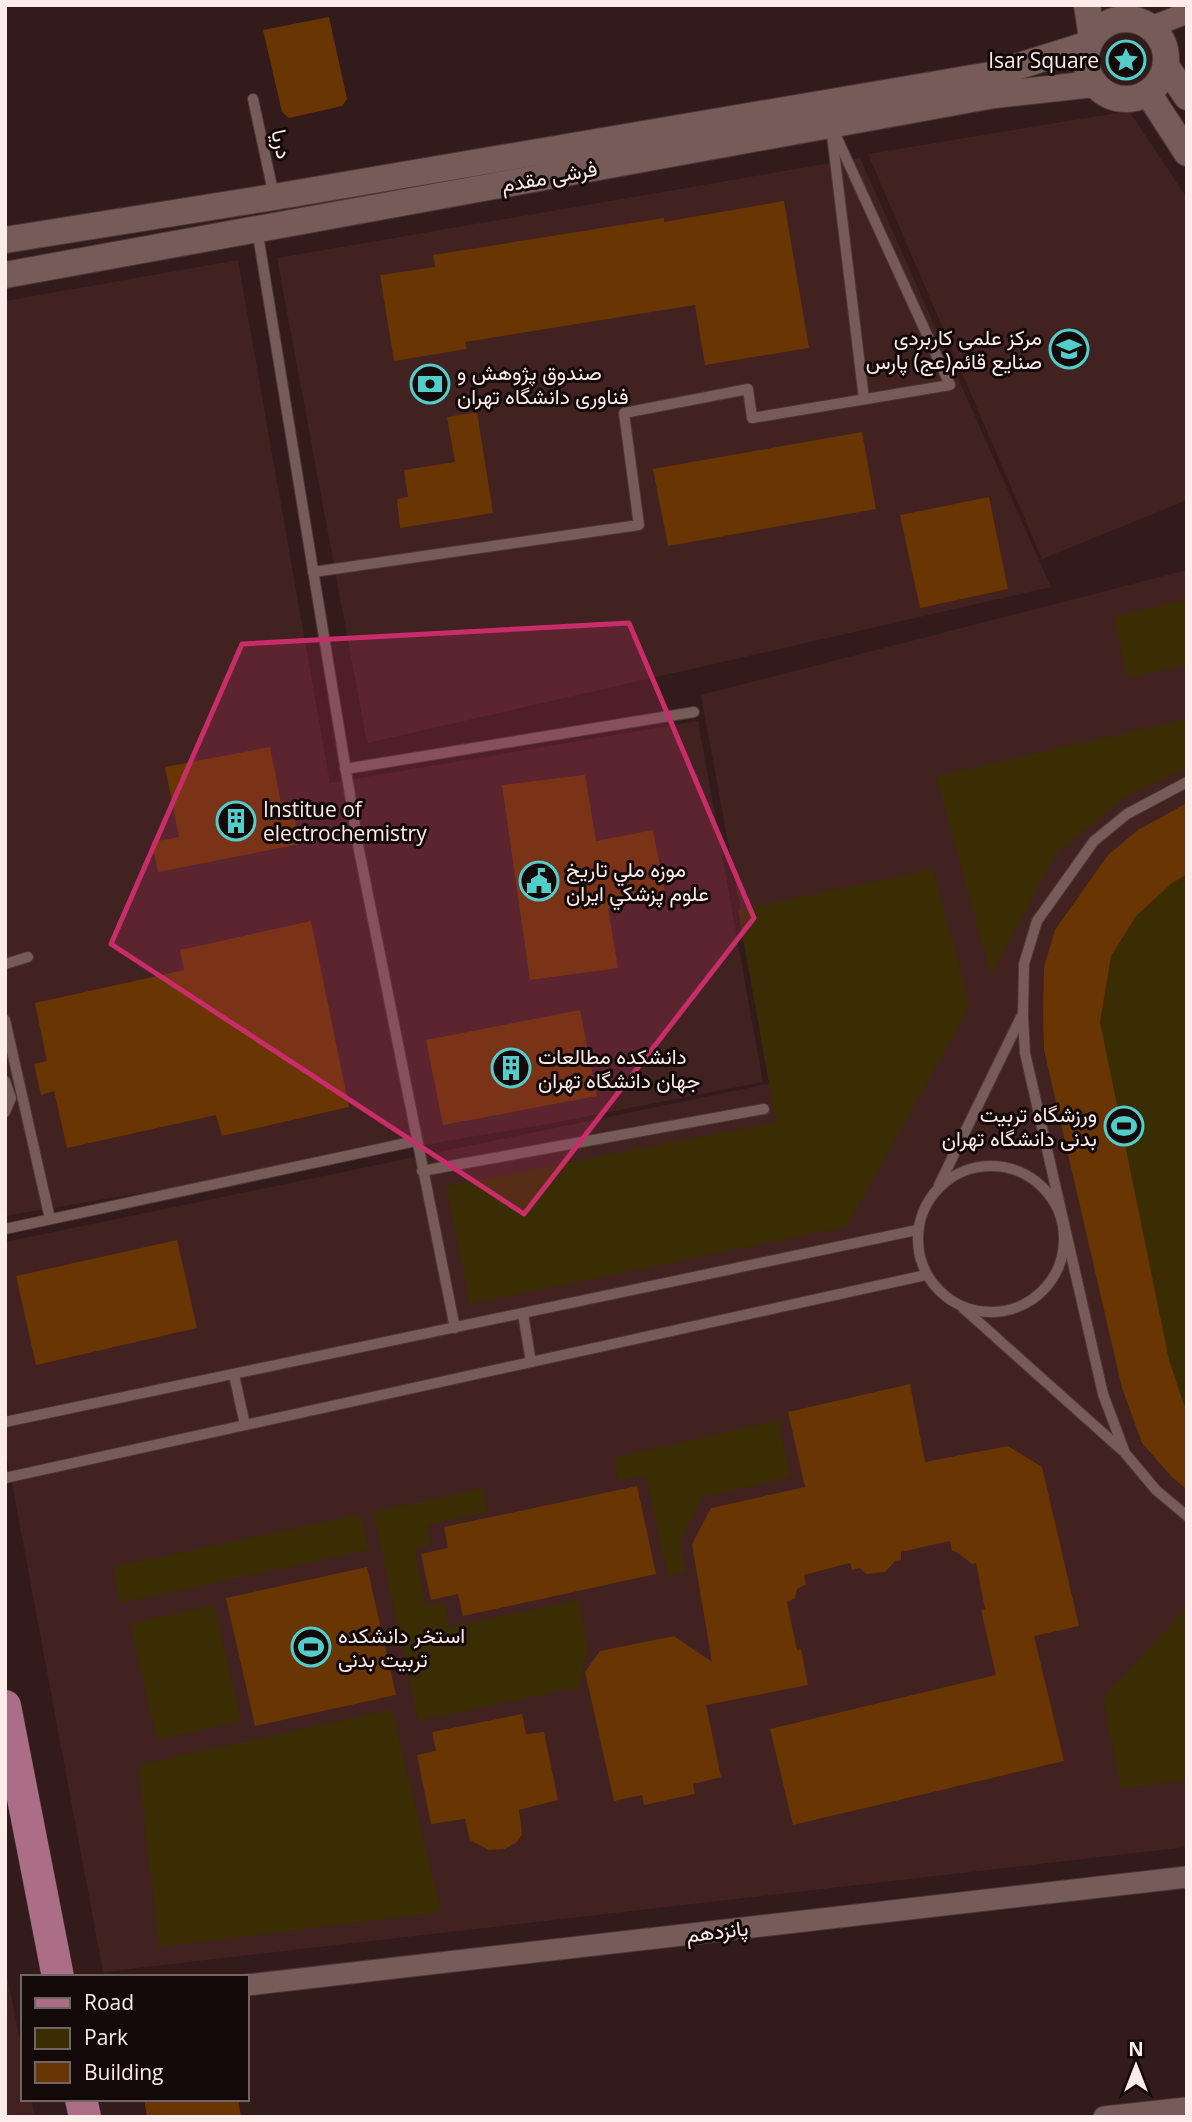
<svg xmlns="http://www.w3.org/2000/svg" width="1192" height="2122" font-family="'Open Sans',Vazirmatn,sans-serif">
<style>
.built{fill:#412221}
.green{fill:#3a2d03}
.building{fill:#683503}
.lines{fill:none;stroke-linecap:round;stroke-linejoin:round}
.service-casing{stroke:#4b3837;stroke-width:12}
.minor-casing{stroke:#4b3837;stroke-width:23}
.tertiary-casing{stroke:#4b3837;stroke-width:28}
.primary-casing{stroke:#4b3837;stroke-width:33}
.service{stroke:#765b59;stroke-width:10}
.minor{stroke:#765b59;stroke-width:21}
.tertiary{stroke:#765b59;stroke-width:26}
.primary{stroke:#ac6e87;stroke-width:32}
.marked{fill:#c82d69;fill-opacity:0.2;stroke:#c82d69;stroke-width:5;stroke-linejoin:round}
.labels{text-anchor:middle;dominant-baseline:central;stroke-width:6;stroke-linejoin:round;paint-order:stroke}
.poi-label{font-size:21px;fill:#fdecea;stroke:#130908;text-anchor:start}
.street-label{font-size:21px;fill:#fdecea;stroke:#130908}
</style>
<rect width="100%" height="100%" fill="#321b1a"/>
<g class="built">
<path d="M1129,111L1187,198V500L1042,559L868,154Z"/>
<path d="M860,158L1051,587L367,743L277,258Z"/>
<path d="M238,260L330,783L698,721L763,1082L553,1123L5,1216V301Z"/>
<path d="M1187,570V1847L103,1972L5,1446V1242L772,1083L701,695Z"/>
<path d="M5,1966L23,2055V2099H31L35,2117H5Z"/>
</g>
<g class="green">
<path d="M1187,600V665L1127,678L1114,616Z"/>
<path d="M1187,719V768L1125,797L1054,856L991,976L936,776Z"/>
<path d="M1187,804V1490L1171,1476L1142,1443L1122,1388L1044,1050L1043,1015L1044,967L1055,930L1108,855L1138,830Z"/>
<path d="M933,869L970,1006L846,1227L470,1304L446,1186L776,1122L738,910Z"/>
<path d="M778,1420L791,1477L703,1497L679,1543L686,1572L668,1576L645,1475L618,1481L613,1458Z"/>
<path d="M483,1488L488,1512L427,1525L431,1545L414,1549L426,1606L444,1603L449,1627L578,1600L588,1648L579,1687L418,1721L373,1512Z"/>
<path d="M361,1514L369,1550L120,1603L113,1567Z"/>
<path d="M214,1605L241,1721L157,1740L130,1623Z"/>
<path d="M1187,1606V1780L1121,1789L1103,1698Z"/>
<path d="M392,1709L441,1912L159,1947L138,1765Z"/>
</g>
<g class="building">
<path d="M329,17L347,99L342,106L289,118L282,112L263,30Z"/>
<path d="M784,201L809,348L705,365L695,305L465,342L467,349L394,361L380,275L435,267L433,255L664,218V222Z"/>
<path d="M477,412L493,513L400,528L397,499L408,497L404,470L455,462L447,417Z"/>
<path d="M862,432L876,509L668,546L653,469Z"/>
<path d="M989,497L1008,589L920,608L900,515Z"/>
<path d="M270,747L281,803L291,801L300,844L158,872L152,842L179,837L165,767Z"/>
<path d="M585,775L596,841L653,830L666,897L608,908L618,968L530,980L502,785Z"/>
<path d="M1187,803V874L1171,884L1136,916L1111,956L1100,1022L1169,1360L1187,1414V1490L1171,1476L1142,1443L1122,1388L1044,1050L1043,1015L1044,967L1055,930L1108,855L1138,830Z"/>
<path d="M311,921L349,1107L222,1136L216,1115L67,1148L54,1091L41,1095L34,1064L47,1061L35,1003L184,970L180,950Z"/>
<path d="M580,1010L597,1096L443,1125L426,1040Z"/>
<path d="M177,1240L197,1328L36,1365L16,1276Z"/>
<path d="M910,1384L925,1462L1008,1446L1042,1467L1079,1626L1034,1636L1064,1761L793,1825L770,1729L996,1675L981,1610L985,1609L976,1563L972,1564L958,1553L952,1551L950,1541L901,1552V1560L895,1561L885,1572L866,1574L860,1568L852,1570L850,1563L804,1575L806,1584L797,1589L795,1598L787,1602L797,1650L801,1649L808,1685L706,1705L721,1777L693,1784L695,1794L644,1805L642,1795L614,1801L585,1672L600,1651L674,1636L712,1662L692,1544L711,1508L805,1487L788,1412Z"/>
<path d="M637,1486L656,1574L463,1616L458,1594L431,1600L421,1554L448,1548L444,1527Z"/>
<path d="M367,1567L396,1695L255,1726L226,1598Z"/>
<path d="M522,1714L526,1734L544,1732L558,1800L519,1810L522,1834L517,1842L505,1849L489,1850L470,1840L465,1819L431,1824L417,1755L436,1751L432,1732Z"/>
<path d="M144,2099H238L241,2117H147Z"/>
</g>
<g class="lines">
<defs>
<g id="service">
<path d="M253,99L274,196"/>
<path d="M832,135L864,399"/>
<path d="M257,229L359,850L455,1328"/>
<path d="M313,572L639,525L624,413L748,389L752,418L950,385L831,125"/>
<path d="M345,769L694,712"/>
<path d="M1187,782L1127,814L1094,841L1037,921L1024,964L1023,1015L1025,1053L1103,1394L1125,1453L1156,1490L1187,1516"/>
<path d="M5,964L28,957"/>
<path d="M5,1020L50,1219"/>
<path d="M5,1081L11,1098L5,1112"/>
<circle cx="991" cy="1239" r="73"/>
<path d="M422,1171L764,1109"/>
<path d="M939,1185L1021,1017"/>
<path d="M5,1229L416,1141"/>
<path d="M963,1308L1123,1451"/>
<path d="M523,1314L531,1362"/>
<path d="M234,1375L245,1425"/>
<path d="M5,1422L917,1230"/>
<path d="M5,1478L926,1275"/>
</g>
<g id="minor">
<path d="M1151,27L1187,13"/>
<path d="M247,1985L1187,1877"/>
<path d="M1104,2117L1187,2108"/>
</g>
<g id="tertiary">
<path d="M1087,5L1092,38"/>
<circle cx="1126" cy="59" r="40"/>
<path d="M1166,66L1187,97"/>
<path d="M1148,93L1187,153"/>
<path d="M5,240L274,197L990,75L1089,44"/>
<path d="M5,275L994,95L1094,84"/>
</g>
<g id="primary">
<path d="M5,1706L58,1977"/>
<path d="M81,2099L85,2117"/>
</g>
</defs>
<use href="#service" class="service-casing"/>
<use href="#minor" class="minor-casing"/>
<use href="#tertiary" class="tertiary-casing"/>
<use href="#primary" class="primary-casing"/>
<use href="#service" class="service"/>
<use href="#minor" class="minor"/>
<use href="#tertiary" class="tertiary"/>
<use href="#primary" class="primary"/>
</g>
<path class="marked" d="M629,623L754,918L524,1214L111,944L242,644Z"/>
<defs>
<symbol id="sight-ring" viewBox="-11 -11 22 22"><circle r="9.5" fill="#130908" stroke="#53cdca" stroke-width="1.5"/><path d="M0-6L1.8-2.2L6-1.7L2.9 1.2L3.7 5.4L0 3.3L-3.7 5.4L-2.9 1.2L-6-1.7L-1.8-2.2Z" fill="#53cdca"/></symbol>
<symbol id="university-ring" viewBox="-11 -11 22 22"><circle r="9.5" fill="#130908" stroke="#53cdca" stroke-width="1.5"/><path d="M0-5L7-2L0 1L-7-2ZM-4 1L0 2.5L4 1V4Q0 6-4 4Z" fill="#53cdca"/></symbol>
<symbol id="bank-ring" viewBox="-11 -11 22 22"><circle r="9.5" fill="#130908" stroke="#53cdca" stroke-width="1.5"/><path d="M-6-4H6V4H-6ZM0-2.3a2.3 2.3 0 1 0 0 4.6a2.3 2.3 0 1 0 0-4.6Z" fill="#53cdca"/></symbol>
<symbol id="building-ring" viewBox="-11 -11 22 22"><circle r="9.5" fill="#130908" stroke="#53cdca" stroke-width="1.5"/><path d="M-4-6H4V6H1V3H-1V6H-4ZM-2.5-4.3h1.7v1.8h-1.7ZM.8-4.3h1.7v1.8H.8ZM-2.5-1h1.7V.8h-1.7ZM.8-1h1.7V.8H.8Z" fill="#53cdca"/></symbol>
<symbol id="civic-ring" viewBox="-11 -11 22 22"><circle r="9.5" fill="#130908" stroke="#53cdca" stroke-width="1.5"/><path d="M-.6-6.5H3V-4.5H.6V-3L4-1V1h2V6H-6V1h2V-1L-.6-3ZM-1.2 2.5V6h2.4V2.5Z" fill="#53cdca"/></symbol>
<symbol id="stadium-ring" viewBox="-11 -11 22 22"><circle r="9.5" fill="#130908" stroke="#53cdca" stroke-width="1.5"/><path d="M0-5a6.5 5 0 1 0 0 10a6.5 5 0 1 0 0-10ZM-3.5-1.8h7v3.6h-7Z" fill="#53cdca"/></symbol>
</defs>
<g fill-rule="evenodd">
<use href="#sight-ring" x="1104" y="38" width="44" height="44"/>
<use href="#university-ring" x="1047" y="327" width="44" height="44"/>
<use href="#bank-ring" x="408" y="362" width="44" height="44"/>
<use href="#building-ring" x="214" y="799" width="44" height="44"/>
<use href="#civic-ring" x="517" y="859" width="44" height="44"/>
<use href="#building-ring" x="489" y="1046" width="44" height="44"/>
<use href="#stadium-ring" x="1102" y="1104" width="44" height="44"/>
<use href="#stadium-ring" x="289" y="1625" width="44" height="44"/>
</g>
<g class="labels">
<g class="poi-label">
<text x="1099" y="60" text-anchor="end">Isar Square</text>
<text x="1042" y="337" text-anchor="end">مرکز علمی کاربردی<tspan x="1042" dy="24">صنایع قائم(عج) پارس</tspan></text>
<text x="457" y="372">صندوق پژوهش و<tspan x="457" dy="24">فناوری دانشگاه تهران</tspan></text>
<text x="263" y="809">Institue of<tspan x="263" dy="24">electrochemistry</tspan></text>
<text x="566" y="869">موزه ملي تاريخ<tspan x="566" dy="24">علوم پزشكي ايران</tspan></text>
<text x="538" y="1056">دانشکده مطالعات<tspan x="538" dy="24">جهان دانشگاه تهران</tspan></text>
<text x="1097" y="1114" text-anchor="end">ورزشگاه تربیت<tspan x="1097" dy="24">بدنی دانشگاه تهران</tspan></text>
<text x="338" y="1635">استخر دانشکده<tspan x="338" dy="24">تربیت بدنی</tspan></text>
</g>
<g class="street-label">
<text transform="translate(282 144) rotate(78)">دریا</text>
<text transform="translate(549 176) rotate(-10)">فرشی مقدم</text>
<text transform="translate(717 1931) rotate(-7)">پانزدهم</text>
</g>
</g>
<rect width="1192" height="2122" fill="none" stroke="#fdecea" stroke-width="14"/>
<rect x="21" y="1975" width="228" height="126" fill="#130908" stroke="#716462" stroke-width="2"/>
<rect x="35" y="1998" width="35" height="10" fill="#ac6e87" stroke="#716462" stroke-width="2"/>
<text x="84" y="2010" font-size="21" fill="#fdecea">Road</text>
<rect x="35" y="2028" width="35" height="21" fill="#3a2d03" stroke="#716462" stroke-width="2"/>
<text x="84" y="2045" font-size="21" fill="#fdecea">Park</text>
<rect x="35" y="2062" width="35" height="21" fill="#683503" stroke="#716462" stroke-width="2"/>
<text x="84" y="2080" font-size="21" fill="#fdecea">Building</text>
<g transform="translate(1136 2066)" stroke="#130908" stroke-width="5" paint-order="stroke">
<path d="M0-5L12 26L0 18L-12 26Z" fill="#fdecea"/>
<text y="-10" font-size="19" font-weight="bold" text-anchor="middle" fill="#fdecea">N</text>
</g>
</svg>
